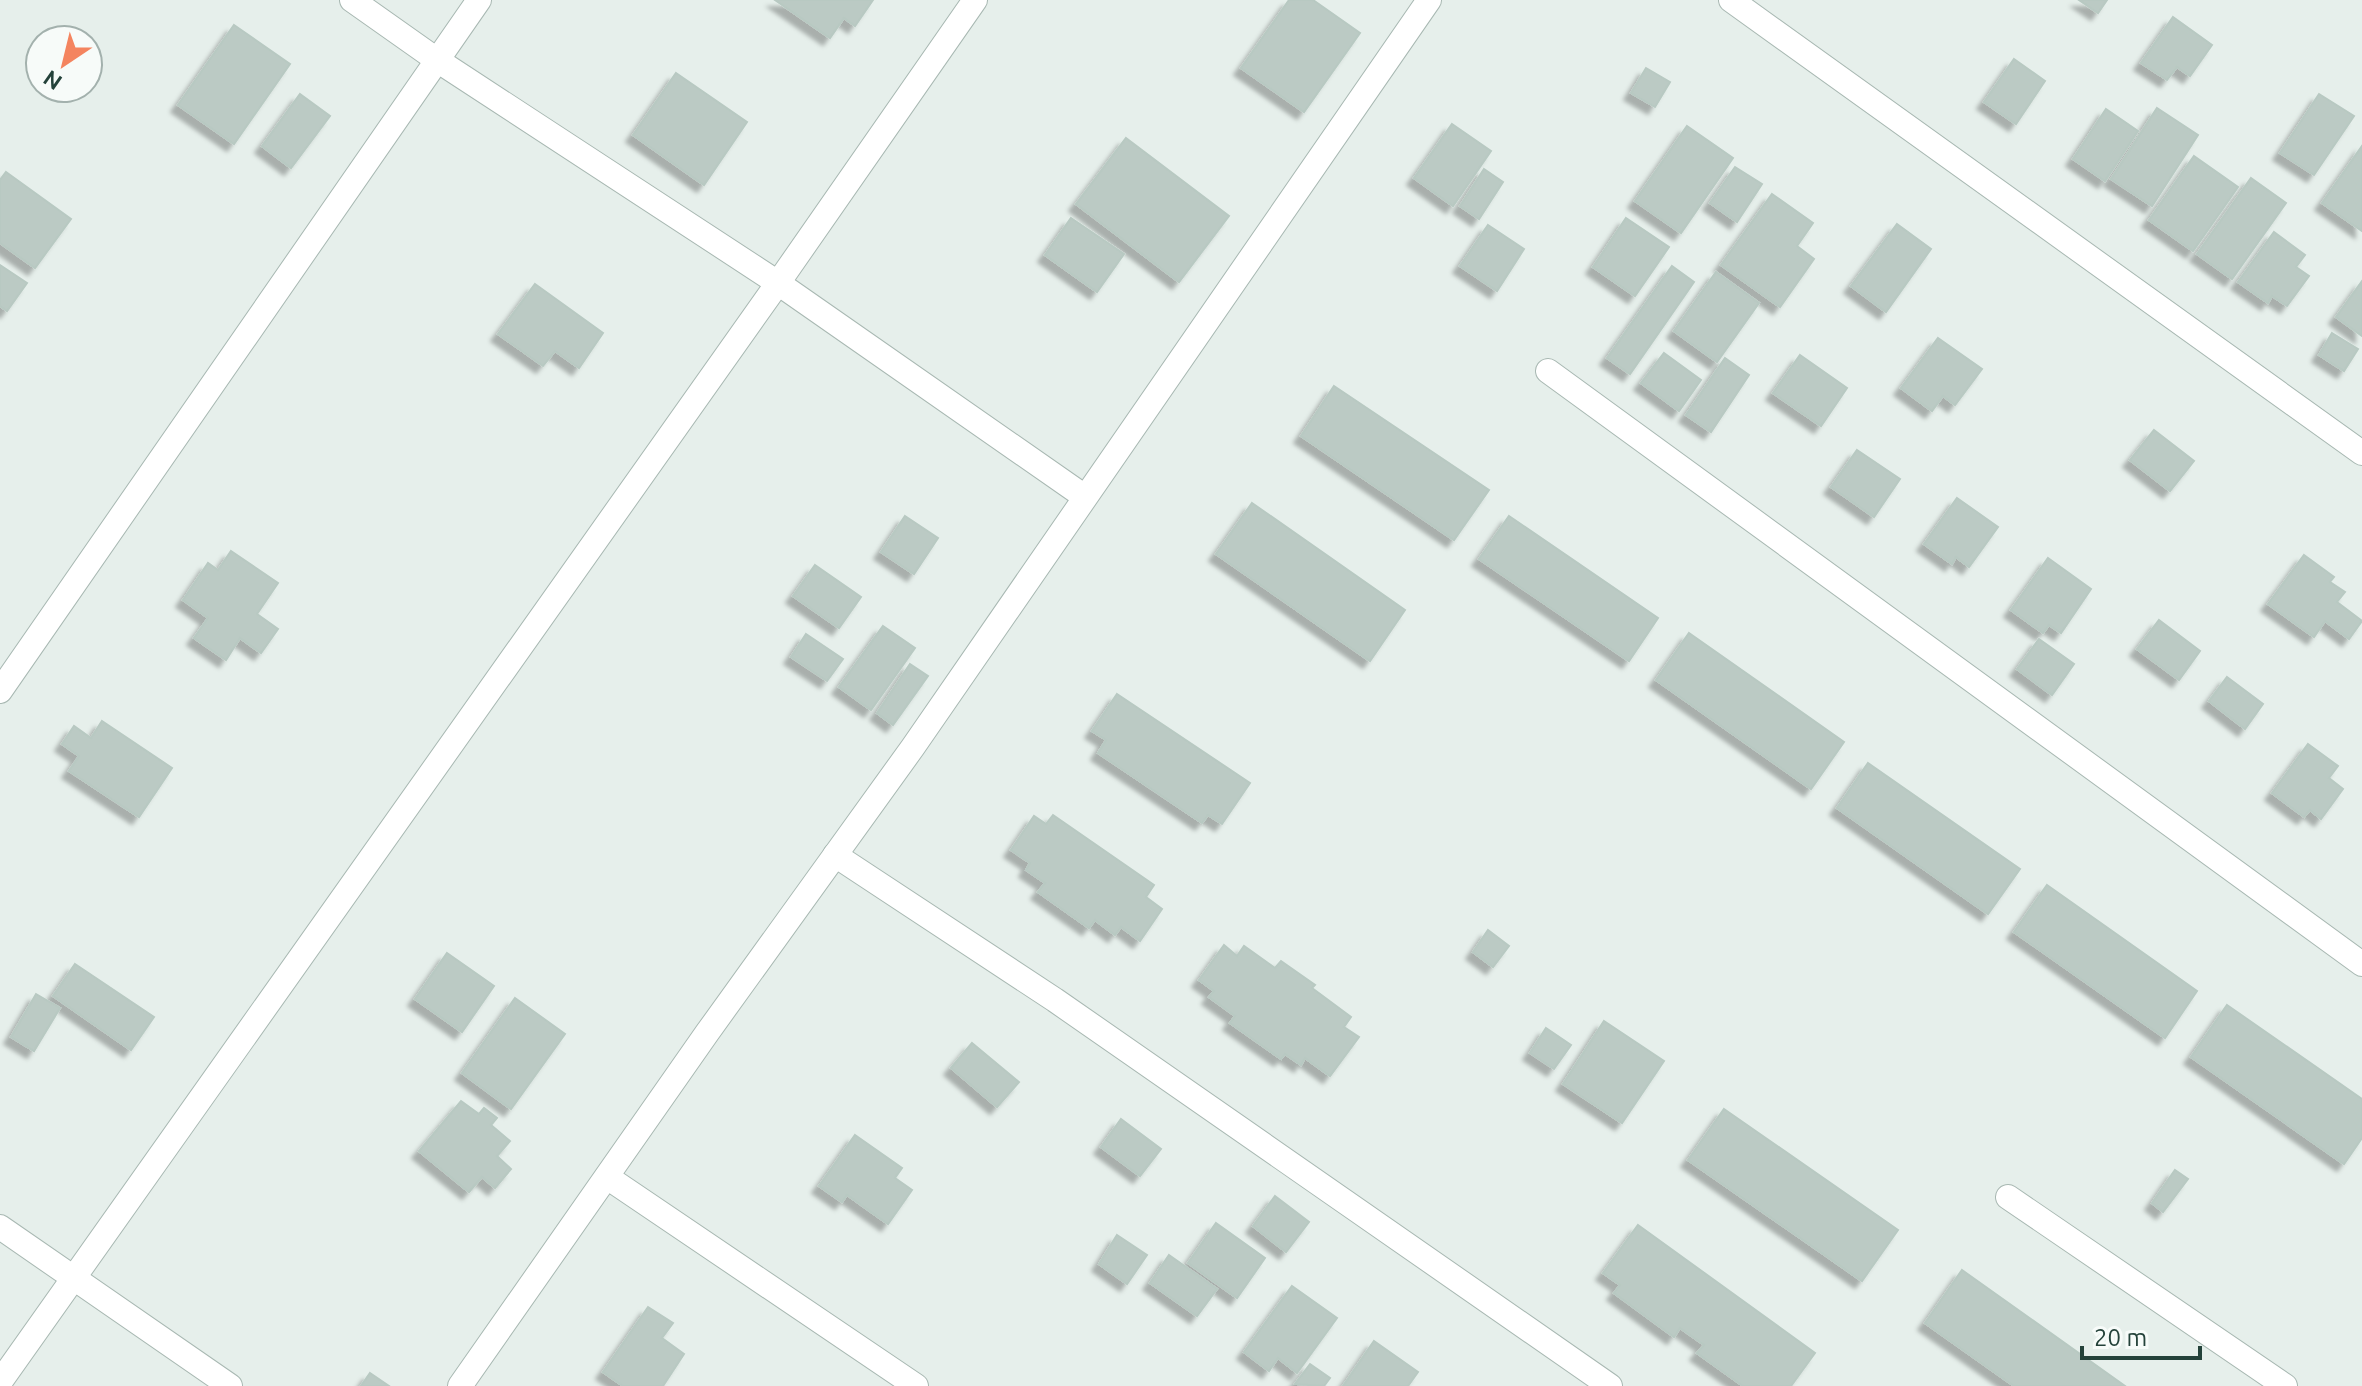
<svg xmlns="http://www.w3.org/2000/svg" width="2362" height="1386" font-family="Ubuntu,sans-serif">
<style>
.building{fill:#bbcac4;stroke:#b8c9c2;stroke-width:2;filter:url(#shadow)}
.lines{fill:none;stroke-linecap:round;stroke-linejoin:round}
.minor-casing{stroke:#a8b8b2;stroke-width:26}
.minor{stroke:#fff;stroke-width:24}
</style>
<defs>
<filter id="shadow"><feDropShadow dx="-7" dy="7" stdDeviation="2" flood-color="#0004"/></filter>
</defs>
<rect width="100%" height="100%" fill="#e6efeb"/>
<g class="building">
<path d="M775,0H873L855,26L844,18L830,38Z"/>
<path d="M1289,0H1313L1360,33L1304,112L1241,68Z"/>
<path d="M2079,0H2107L2098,13Z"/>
<path d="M2173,17L2212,45L2190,76L2177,67L2167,80L2141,63Z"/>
<path d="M234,25L290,64L234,144L178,105Z"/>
<path d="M2014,59L2045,81L2016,124L1984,102Z"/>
<path d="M1646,68L1670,82L1655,107L1631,93Z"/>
<path d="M676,73L747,122L704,185L633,135Z"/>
<path d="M300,94L330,116L291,168L262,146Z"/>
<path d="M2319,94L2354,116L2314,175L2280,153Z"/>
<path d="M2157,108L2198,135L2152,206L2111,179Z"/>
<path d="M2106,109L2138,131L2105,181L2073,159Z"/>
<path d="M1452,124L1491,151L1453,206L1414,178Z"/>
<path d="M1687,126L1733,158L1681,233L1635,201Z"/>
<path d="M1126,138L1229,216L1179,282L1076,204Z"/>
<path d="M2362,146V231L2322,203Z"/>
<path d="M2194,156L2238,187L2193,251L2149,220Z"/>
<path d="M1735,167L1762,184L1737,222L1710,203Z"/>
<path d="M1484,169L1503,182L1479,219L1460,206Z"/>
<path d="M6,172L71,219L35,268L0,243V180Z"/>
<path d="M2251,178L2286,203L2232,279L2197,254Z"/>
<path d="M1772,194L1813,223L1797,246L1814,259L1780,307L1721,265Z"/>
<path d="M1071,218L1124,254L1097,292L1045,255Z"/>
<path d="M1626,218L1669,247L1635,296L1593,267Z"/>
<path d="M1897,224L1931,249L1886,312L1851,286Z"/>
<path d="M1488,225L1524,249L1497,291L1460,266Z"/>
<path d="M2274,232L2305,255L2296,267L2309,276L2287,306L2272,296L2268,303L2238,282Z"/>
<path d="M0,265L27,283L7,311L0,306Z"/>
<path d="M1672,266L1694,282L1630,374L1607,358Z"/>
<path d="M1716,272L1759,303L1717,362L1674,331Z"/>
<path d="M2362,281V336L2336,317Z"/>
<path d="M535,284L603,333L579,368L555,351L543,366L498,334Z"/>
<path d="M2332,333L2358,349L2344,371L2319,355Z"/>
<path d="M1938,338L1982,369L1955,405L1943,396L1932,411L1901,388Z"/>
<path d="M1664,353L1701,380L1679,411L1641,383Z"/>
<path d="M1800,355L1847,388L1821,426L1773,393Z"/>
<path d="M1725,358L1749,375L1711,432L1686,415Z"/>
<path d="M1334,386L1489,490L1454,540L1301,436Z"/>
<path d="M2154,430L2194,461L2170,491L2130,460Z"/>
<path d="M1857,450L1900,479L1874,517L1831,487Z"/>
<path d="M1957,498L1998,527L1969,567L1956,557L1952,564L1924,544Z"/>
<path d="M1252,503L1405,610L1370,661L1216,554Z"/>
<path d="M905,516L938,538L914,574L881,552Z"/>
<path d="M1509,516L1658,618L1629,661L1479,559Z"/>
<path d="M231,551L278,583L257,614L278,629L261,653L240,638L226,660L194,638L208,618L183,600L208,563L218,570Z"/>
<path d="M2304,555L2334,577L2330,582L2345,592L2337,602L2362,621L2349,639L2325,621L2314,637L2268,604Z"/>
<path d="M2048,558L2091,589L2061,633L2049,625L2043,633L2011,610Z"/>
<path d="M815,565L861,597L839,628L793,596Z"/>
<path d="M2159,620L2200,651L2179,680L2137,649Z"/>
<path d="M883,626L915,648L871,710L839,687Z"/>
<path d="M1689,633L1844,742L1811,789L1656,680Z"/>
<path d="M806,634L843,659L827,681L791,657Z"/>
<path d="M2039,639L2074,664L2052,695L2017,669Z"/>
<path d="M910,664L928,676L893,725L877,713Z"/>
<path d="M2227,677L2263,704L2245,729L2209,701Z"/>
<path d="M1117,694L1250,783L1222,824L1208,815L1202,823L1098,753L1106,740L1092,731Z"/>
<path d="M102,721L172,768L139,817L69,771L79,756L62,744L74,726L91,738Z"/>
<path d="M2308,744L2338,766L2329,778L2343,789L2321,819L2310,810L2304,817L2272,793Z"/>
<path d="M1868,763L2020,869L1988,914L1837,808Z"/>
<path d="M1053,815L1154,885L1146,897L1162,909L1140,941L1121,927L1115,935L1095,920L1089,928L1038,892L1045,883L1026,870L1030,863L1011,850L1034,816L1046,824Z"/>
<path d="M2047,885L2197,991L2165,1038L2014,932Z"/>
<path d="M1488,930L1509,946L1493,967L1473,952Z"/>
<path d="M1224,945L1237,956L1244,946L1275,968L1281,961L1315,985L1312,988L1351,1017L1344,1027L1359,1037L1330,1076L1305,1058L1301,1065L1285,1054L1281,1059L1230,1023L1235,1016L1209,997L1214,991L1199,980Z"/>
<path d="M447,953L494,986L462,1032L415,999Z"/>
<path d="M75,964L154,1017L131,1050L53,996Z"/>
<path d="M36,994L60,1008L34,1051L11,1037Z"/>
<path d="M515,998L565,1034L511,1109L462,1073Z"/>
<path d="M2227,1005L2362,1099V1138L2344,1164L2191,1057Z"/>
<path d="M1604,1021L1664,1061L1622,1123L1563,1084Z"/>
<path d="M1546,1028L1571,1045L1554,1069L1530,1053Z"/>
<path d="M972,1043L1019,1082L997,1107L951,1068Z"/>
<path d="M461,1101L479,1114L484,1108L497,1118L491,1125L510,1141L497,1156L511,1169L495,1188L482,1177L469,1192L419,1151Z"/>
<path d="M1724,1109L1898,1230L1862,1281L1688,1160Z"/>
<path d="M1121,1119L1161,1149L1140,1176L1101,1147Z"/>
<path d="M855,1135L902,1168L895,1178L912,1190L888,1224L847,1195L842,1202L819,1186Z"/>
<path d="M2175,1170L2188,1179L2163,1212L2152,1203Z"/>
<path d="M1275,1196L1309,1222L1286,1252L1253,1226Z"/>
<path d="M1216,1223L1265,1258L1237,1298L1188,1263Z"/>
<path d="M1638,1225L1815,1353L1791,1386H1743L1697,1353L1704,1345L1680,1328L1674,1337L1614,1293L1620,1285L1603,1273Z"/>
<path d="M1117,1235L1147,1255L1127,1284L1099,1264Z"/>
<path d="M1169,1255L1217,1289L1197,1316L1150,1283Z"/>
<path d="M1962,1270L2125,1386H2014L1925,1323Z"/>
<path d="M1292,1286L1337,1318L1297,1373L1278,1358L1269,1371L1244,1352Z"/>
<path d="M648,1307L673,1323L662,1338L684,1354L663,1386H623L603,1372Z"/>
<path d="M1374,1341L1418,1372L1408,1386H1343Z"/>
<path d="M1310,1364L1330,1378L1324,1386L1295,1384Z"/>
<path d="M370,1373L389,1386H361Z"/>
</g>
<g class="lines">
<defs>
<g id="minor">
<path d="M352,0L437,60L778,283L1085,497"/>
<path d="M1731,0L2362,453"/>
<path d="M1548,371L2362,964"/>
<path d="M0,691L479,0"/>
<path d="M835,855L1055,1000L1610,1386"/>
<path d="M607,1177L916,1386"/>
<path d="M2008,1197L2285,1386"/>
<path d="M0,1227L230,1386"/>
<path d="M0,1382L778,283L975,0"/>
<path d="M460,1386L707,1033L913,747L1429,0"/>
</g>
</defs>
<use href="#minor" class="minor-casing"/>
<use href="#minor" class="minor"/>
</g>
<g transform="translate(64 64) rotate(215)"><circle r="38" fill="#f7fbf9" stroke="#a3b1ad" stroke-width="2"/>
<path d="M0-6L14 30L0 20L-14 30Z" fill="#f4845f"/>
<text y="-12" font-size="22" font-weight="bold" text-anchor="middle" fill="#24423a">N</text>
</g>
<path d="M2082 1346v12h118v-12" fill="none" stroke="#24423a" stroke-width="4"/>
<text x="2094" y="1346" font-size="24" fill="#24423a" stroke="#f7fbf9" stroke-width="6" paint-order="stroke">20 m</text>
</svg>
